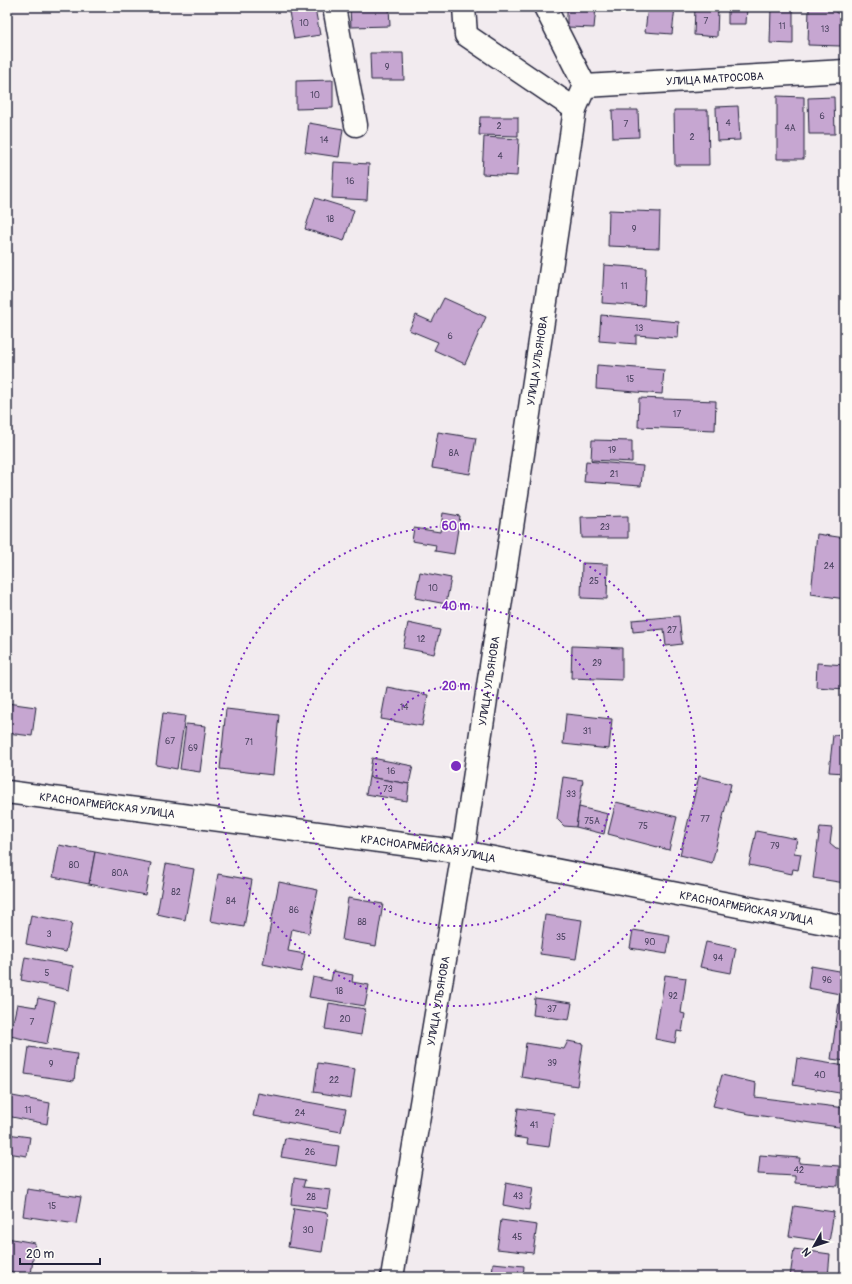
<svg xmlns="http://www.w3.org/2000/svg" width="852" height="1284" font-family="Pangolin,sans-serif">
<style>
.building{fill:#c6a6d1;stroke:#22223b}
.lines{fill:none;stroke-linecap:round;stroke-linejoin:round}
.minor-casing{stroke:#22223b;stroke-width:25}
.minor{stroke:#fdfcf7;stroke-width:22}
.ring{fill:none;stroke:#7b2cbf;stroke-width:2;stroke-dasharray:2 4}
.labels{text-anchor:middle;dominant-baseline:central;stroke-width:3;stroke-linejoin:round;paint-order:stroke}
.number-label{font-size:9px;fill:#4b4360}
.street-label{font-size:11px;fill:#22223b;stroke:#fdfcf7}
.centre{fill:#7b2cbf;stroke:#fdfcf7;stroke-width:2}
.ring-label{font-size:12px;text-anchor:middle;font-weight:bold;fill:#7b2cbf;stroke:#fdfcf7;stroke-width:3;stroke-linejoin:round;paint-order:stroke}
</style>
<rect width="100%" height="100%" fill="#f2ebef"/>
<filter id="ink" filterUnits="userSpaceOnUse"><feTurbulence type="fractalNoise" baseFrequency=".025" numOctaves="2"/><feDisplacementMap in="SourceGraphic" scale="8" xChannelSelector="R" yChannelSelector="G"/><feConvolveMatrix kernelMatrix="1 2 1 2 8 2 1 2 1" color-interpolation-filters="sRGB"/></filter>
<g filter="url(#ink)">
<g class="building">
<path d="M350,7H389L390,26L351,27Z"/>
<path d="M567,7H596L594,28L567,27Z"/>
<path d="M648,7H675L672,34L645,32Z"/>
<path d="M695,7H718L717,37L694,35Z"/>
<path d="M728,7H747L746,24H728Z"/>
<path d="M783,7H793V44L770,43L771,8H783Z"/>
<path d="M809,7H836V13H841V46L808,45Z"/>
<path d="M315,8L320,35L294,39L289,12Z"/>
<path d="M370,53H403L404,80H371Z"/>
<path d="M333,80V108L296,109V81Z"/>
<path d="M777,96L804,97V159H777Z"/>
<path d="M834,97L835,134H809L808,98Z"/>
<path d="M738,106L740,140L717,141L716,107Z"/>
<path d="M612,110H638L639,137L613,138Z"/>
<path d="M674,110H708L709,165H675Z"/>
<path d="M480,117H518V136L479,135Z"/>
<path d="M309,123L343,129L339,157L305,152Z"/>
<path d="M484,137L519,139L517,176L482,174Z"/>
<path d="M334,162L369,164L367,200L332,198Z"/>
<path d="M315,198L354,210L344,241L305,229Z"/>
<path d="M609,210L660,212L659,248L608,246Z"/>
<path d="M604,265L646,268L644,306L602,303Z"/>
<path d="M444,298L486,317L465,364L434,350L438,342L409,330L416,315L432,322Z"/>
<path d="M601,315L679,322L678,338L636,335V344L599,341Z"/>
<path d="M597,365L664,370L662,394L596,389Z"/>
<path d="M639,398L716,401L715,430L638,427Z"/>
<path d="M438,432L476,438L470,474L432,468Z"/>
<path d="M592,440L632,441V462L591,460Z"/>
<path d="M586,461L643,466L641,486L584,482Z"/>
<path d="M443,513L460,516L454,554L435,551L436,545L412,541L414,528L440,532Z"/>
<path d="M628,516V538H582L581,517Z"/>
<path d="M817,534L845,538V599L811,594Z"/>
<path d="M582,563L608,564L607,599L581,598Z"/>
<path d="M420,572L451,578L446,604L415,598Z"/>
<path d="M679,616L682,644L666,646L664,629L633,632L632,620Z"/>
<path d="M408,623L440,630L434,654L403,648Z"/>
<path d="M572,646L622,648V680L571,678Z"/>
<path d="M817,663L845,665V689L816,687Z"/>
<path d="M387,687L428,695L422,726L381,719Z"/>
<path d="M7,703L36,707L32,736L7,733Z"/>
<path d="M226,709L279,715L273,775L220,769Z"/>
<path d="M163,713L185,716L177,769L156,765Z"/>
<path d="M566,714L612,719L609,749L563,744Z"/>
<path d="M186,724L206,726L200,772L180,769Z"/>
<path d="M833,735L845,736V773L829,772Z"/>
<path d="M372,758L413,766L409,784L369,777Z"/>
<path d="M699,776L731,784L712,863L680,855Z"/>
<path d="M369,777L409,784L407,801L366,794Z"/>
<path d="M563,777L583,780L576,827L564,826L557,819Z"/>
<path d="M616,802L677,817L669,850L608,834Z"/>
<path d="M579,807L608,814L604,834L576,827Z"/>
<path d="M820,827L832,828L830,844L836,849L845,850V883L813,878Z"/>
<path d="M756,831L797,839L794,853L801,854L798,870L793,869L792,874L749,865Z"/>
<path d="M59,845L95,852L89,884L53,877Z"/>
<path d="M95,852L151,863L145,895L89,884Z"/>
<path d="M166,864L194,869L185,920L157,914Z"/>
<path d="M218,874L252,880L244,927L210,921Z"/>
<path d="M279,882L318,890L309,933L292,929L288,951L305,954L301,972L263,964Z"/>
<path d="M348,898L383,904L376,946L342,940Z"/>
<path d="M31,915L72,923L66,952L26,944Z"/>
<path d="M545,915L582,920L576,959L540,954Z"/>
<path d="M633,930L670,936L667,954L630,948Z"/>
<path d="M706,942L736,948L731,973L700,967Z"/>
<path d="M25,957L73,966L69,990L21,980Z"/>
<path d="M811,966L845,972V995L808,988Z"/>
<path d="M333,971L353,975L352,982L369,985L365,1006L309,997L313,977L331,981Z"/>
<path d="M665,975L686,978L681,1013L685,1014L682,1032L677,1031L675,1043L655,1039Z"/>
<path d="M840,995H845V1061L831,1059Z"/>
<path d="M38,998L55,1002L47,1044L10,1036L17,1004L36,1007Z"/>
<path d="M535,998L572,1003L569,1020L533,1015Z"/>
<path d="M329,1003L365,1009L361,1035L325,1029Z"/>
<path d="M568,1041L583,1044L577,1086L521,1077L526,1043L564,1049Z"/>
<path d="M29,1047L77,1054L74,1081L25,1074Z"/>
<path d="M797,1058L845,1066V1094L793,1085Z"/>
<path d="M318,1063L355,1069L351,1098L314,1092Z"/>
<path d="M722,1075L756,1083L755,1097L845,1108V1128L749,1114L713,1106Z"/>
<path d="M258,1093L346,1109L341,1132L253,1116Z"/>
<path d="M7,1095L50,1103L47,1124L7,1116Z"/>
<path d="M518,1108L554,1113L549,1147L527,1144L528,1139L514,1137Z"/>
<path d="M7,1134L30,1137L27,1156L7,1153Z"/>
<path d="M285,1138L339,1146L336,1166L281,1157Z"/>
<path d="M760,1155L800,1158L799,1163L839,1166L838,1186L795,1183V1176L758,1174Z"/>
<path d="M294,1178L305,1180L303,1187L331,1190L328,1209L291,1204Z"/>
<path d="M506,1183L533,1188L529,1210L503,1205Z"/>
<path d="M27,1189L81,1197L76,1224L23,1216Z"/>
<path d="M794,1206L834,1212L829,1242L789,1236Z"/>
<path d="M294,1208L328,1213L322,1252L288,1247Z"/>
<path d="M501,1220L537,1225L533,1253L497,1249Z"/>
<path d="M7,1238L35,1243L31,1275L7,1271Z"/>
<path d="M794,1249L830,1254L828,1277H790Z"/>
<path d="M493,1263L524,1266L523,1277H492Z"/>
<path d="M192,1271L218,1275V1277H191Z"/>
</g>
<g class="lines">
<defs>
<g id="minor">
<path d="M334,7L356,125"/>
<path d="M464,7L466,35L575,109"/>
<path d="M545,7L585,86"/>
<path id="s1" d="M585,86L845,71"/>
<path id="s2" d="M7,792L463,852L845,927"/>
<path id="s3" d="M392,1277L463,852L575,109L585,86"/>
</g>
</defs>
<use href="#minor" class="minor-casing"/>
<use href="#minor" class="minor"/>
</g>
</g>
<g class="ring">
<circle cx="456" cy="766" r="80"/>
<circle cx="456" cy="766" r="160"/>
<circle cx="456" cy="766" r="240"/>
</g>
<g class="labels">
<g class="number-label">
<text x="706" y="21">7</text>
<text x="304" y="23">10</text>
<text x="782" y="26">11</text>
<text x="825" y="29">13</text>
<text x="387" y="67">9</text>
<text x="315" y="95">10</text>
<text x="822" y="116">6</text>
<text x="728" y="123">4</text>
<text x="626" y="124">7</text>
<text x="499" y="126">2</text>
<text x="790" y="128">4А</text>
<text x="692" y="137">2</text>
<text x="324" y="140">14</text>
<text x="500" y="156">4</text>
<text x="350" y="181">16</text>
<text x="330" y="219">18</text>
<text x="634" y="229">9</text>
<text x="624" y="286">11</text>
<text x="639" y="328">13</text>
<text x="450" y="336">6</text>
<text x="630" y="379">15</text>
<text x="677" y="414">17</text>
<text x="612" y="450">19</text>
<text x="454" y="453">8А</text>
<text x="614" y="474">21</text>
<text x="605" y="527">23</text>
<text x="829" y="566">24</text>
<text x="594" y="581">25</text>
<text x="433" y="588">10</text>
<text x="672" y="630">27</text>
<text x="421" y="639">12</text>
<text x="597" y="663">29</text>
<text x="404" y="707">14</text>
<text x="587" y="731">31</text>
<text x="170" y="741">67</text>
<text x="249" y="742">71</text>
<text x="193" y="748">69</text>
<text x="391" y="771">16</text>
<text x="388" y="789">73</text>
<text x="571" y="794">33</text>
<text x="705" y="819">77</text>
<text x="592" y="821">75А</text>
<text x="643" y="826">75</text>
<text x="775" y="846">79</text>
<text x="74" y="865">80</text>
<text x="120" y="873">80А</text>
<text x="176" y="892">82</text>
<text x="231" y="901">84</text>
<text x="294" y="910">86</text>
<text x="362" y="922">88</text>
<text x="49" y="934">3</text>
<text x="561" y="937">35</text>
<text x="650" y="942">90</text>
<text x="718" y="958">94</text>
<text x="47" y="973">5</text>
<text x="827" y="980">96</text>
<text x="339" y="991">18</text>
<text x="673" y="996">92</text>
<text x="552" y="1009">37</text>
<text x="345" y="1019">20</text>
<text x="32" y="1022">7</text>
<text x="552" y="1063">39</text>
<text x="51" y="1064">9</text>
<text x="820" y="1075">40</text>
<text x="334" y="1080">22</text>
<text x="28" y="1110">11</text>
<text x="300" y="1113">24</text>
<text x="534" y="1125">41</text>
<text x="310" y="1152">26</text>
<text x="799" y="1170">42</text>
<text x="518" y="1196">43</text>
<text x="311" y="1197">28</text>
<text x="52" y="1206">15</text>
<text x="308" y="1230">30</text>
<text x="517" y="1237">45</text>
</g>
<g class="street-label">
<text stroke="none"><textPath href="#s1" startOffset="130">УЛИЦА МАТРОСОВА</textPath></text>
<text stroke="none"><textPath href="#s3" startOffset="928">УЛИЦА УЛЬЯНОВА</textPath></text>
<text stroke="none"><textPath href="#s3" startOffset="604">УЛИЦА УЛЬЯНОВА</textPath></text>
<text stroke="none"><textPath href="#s2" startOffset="101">КРАСНОАРМЕЙСКАЯ УЛИЦА</textPath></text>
<text stroke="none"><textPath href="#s2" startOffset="425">КРАСНОАРМЕЙСКАЯ УЛИЦА</textPath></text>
<text stroke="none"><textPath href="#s2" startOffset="749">КРАСНОАРМЕЙСКАЯ УЛИЦА</textPath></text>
<text stroke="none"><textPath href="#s3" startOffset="280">УЛИЦА УЛЬЯНОВА</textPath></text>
</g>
</g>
<circle cx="456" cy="766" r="6" class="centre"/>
<g class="ring-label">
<text x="456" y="530">60 m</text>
<text x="456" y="610">40 m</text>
<text x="456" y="690">20 m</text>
</g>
<rect width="852" height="1284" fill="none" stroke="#fdfcf7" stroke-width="24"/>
<rect x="12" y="12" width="828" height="1260" fill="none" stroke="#22223b" stroke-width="1.5" filter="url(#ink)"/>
<g transform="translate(814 1246) rotate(231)" stroke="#fdfcf7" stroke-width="3" paint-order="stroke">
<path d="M0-3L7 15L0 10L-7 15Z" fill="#22223b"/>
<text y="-6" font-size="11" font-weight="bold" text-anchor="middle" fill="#22223b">N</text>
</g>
<path d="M20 1258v6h80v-6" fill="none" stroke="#22223b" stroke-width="2"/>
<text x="26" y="1258" font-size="12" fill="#22223b" stroke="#fdfcf7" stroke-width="3" paint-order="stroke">20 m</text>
</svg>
